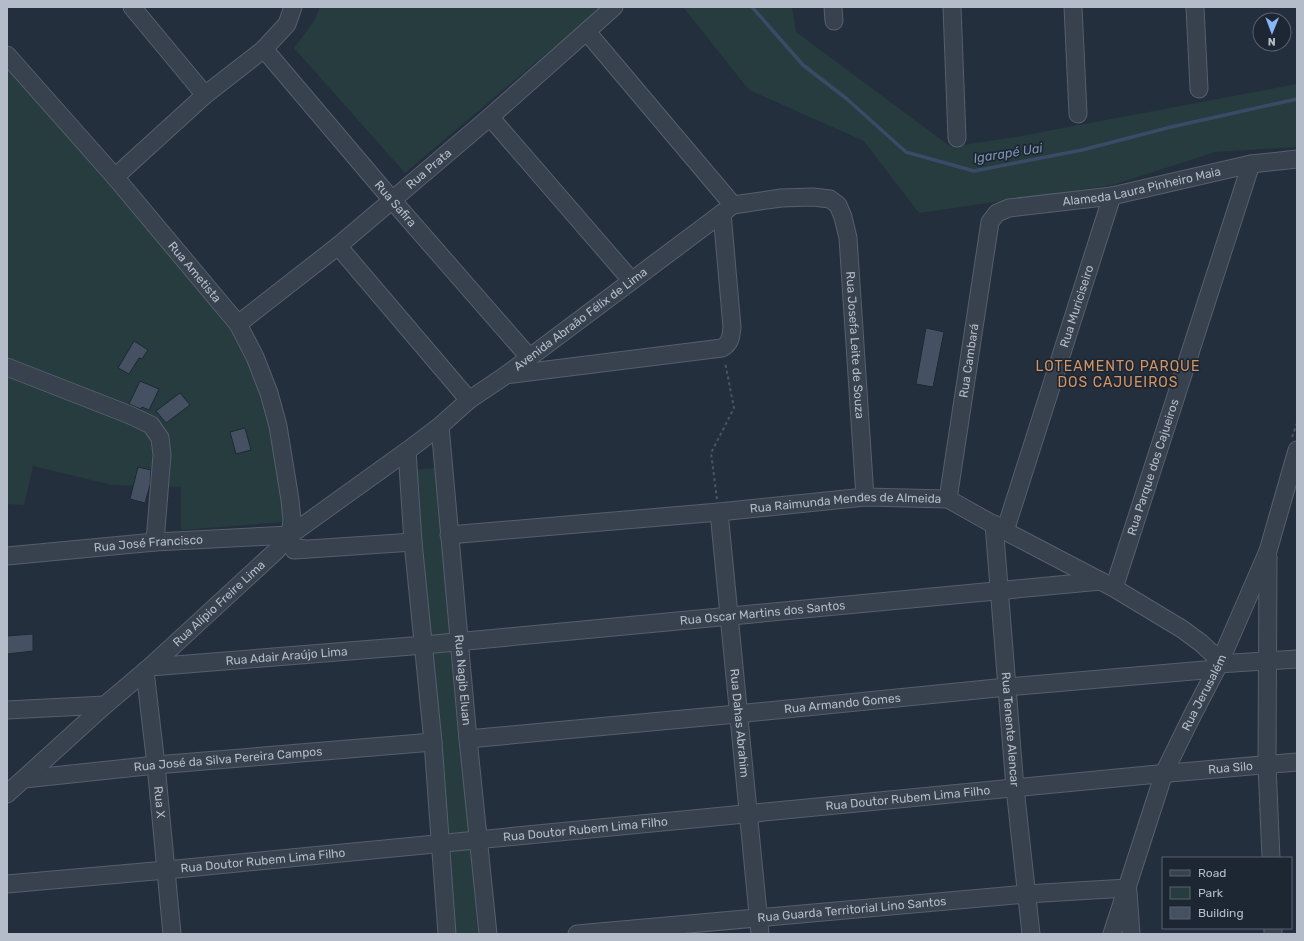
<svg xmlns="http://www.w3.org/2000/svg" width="1304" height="941" font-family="Rubik,sans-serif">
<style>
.green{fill:#263c3f}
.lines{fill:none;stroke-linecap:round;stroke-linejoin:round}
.stream{stroke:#394c67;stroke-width:3.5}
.building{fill:#455162;stroke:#1f2835}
.minor-casing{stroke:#565f6c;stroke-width:19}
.path{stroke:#44595c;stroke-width:2;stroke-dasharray:3 3;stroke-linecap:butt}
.minor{stroke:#38414e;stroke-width:17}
.labels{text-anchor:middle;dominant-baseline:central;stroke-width:3.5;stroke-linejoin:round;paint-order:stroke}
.street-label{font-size:12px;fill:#b4bcc9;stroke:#1d2633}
.water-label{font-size:13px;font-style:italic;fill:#7c92b1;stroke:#1d2633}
.quarter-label{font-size:14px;letter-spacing:1px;fill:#d59563;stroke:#1d2633}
</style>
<rect width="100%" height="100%" fill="#242f3e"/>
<g class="green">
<path d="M320,7H601L405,173L294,48L314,21Z"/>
<path d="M683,7H792L796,32L951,147L1021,136L1297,84V147L1215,152L1113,185L919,213L864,141L749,90Z"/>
<path d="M7,65L62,126L232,328L267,407L283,488L284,522L181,530V487L112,485L33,466L24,505L7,504Z"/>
<path d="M436,468L478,934H455L412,470Z"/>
</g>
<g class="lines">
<path class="stream" d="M752,7L803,65L847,99L906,152L974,171L1082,150L1171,127L1297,99"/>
</g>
<g class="building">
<path d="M926,328L944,332L933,387L916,384Z"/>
<path d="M134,341L148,350L142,359L139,358L129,374L118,368Z"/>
<path d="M140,381L159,389L149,410L142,407L141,409L129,404Z"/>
<path d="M180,393L190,405L166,423L156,411Z"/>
<path d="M245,428L251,450L236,454L230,432Z"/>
<path d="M138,467L151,470L150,485L145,503L130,499Z"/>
<path d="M33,634V651L7,654V636Z"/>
</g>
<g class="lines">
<defs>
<g id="minor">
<path d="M132,7L205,95"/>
<path d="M833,7L834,21"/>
<path d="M952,7L957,138"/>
<path d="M1073,7L1078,114"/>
<path d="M1195,7L1199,89"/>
<path d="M587,32L733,205"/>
<path id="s1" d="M264,49L392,200L529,357"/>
<path id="s2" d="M7,55L115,177L238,324L255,357L269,393L278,426L290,500L292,520L289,542L294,547L305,549"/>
<path d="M490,117L631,280"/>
<path d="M115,177L205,95L264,49L287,24L293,7"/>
<path d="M338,246L469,400"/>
<path id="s3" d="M238,324L338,246L490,117L614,7"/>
<path d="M7,367L130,415L151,425L160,438L162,455L155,542"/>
<path d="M506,375L722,348C731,343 731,336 732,327L722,213"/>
<path id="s4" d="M440,426L468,739L488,934"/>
<path d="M407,451L413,542L433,742L447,934"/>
<path id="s5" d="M948,499L990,222L997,213L1009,208L1112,196L1251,164L1297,159"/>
<path id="s6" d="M719,512L760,934"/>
<path id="s7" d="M994,524L1015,788L1031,934"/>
<path id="s8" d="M1005,531L1112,196"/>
<path id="s9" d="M449,535L719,512L865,497L948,499L1005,531L1114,588L1182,629L1201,643L1214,655L1219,664"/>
<path d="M294,550L413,542"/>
<path id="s10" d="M7,556L155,542L290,535"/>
<path d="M1268,557L1267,765L1271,858"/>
<path id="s11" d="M1114,588L1251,164"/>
<path d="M1219,664L1297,659"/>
<path id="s12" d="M150,667L424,645L1101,581"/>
<path id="s13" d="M145,671L156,765L172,934"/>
<path d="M7,710L105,705"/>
<path id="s14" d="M468,739L737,714L1007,687L1216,669"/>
<path id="s15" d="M24,779L156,765L433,742"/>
<path id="s16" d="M7,794L105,705L150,667L276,551L290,535L407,451L440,426L469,400L506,375L733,205L781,198L813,197L830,199L838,205L843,217L848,238L865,497"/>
<path id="s17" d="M7,884L166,870L1158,774L1297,762"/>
<path d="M1128,892L1131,934"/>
<path d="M1273,928V934"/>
<path id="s18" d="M577,934L1026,894L1127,888"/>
<path id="s19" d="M1112,934L1164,773L1192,716L1219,664L1268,551L1297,450"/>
</g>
</defs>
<use href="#minor" class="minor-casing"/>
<g class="path">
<path d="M1292,437L1297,423"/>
<path d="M717,499L711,453L734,408L725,362"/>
</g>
<use href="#minor" class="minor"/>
</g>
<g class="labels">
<g class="street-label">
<text stroke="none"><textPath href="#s3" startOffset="246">Rua Prata</textPath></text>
<text stroke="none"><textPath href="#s5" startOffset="439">Alameda Laura Pinheiro Maia</textPath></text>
<text stroke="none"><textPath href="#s1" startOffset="203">Rua Safira</textPath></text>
<text stroke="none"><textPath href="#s2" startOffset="287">Rua Ametista</textPath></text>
<text stroke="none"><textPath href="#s8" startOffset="236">Rua Muriciseiro</textPath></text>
<text stroke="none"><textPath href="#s16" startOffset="746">Avenida Abraão Félix de Lima</textPath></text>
<text stroke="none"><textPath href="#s16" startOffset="1186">Rua Josefa Leite de Souza</textPath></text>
<text stroke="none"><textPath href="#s5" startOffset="140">Rua Cambará</textPath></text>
<text stroke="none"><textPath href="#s11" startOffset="127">Rua Parque dos Cajueiros</textPath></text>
<text stroke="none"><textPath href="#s9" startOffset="398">Rua Raimunda Mendes de Almeida</textPath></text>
<text stroke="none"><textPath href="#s10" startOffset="142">Rua José Francisco</textPath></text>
<text stroke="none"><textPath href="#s16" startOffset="285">Rua Alípio Freire Lima</textPath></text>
<text stroke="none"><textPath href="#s12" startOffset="615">Rua Oscar Martins dos Santos</textPath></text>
<text stroke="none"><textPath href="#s12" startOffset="137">Rua Adair Araújo Lima</textPath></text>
<text stroke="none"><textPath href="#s4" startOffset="255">Rua Nagib Eluan</textPath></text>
<text stroke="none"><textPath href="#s19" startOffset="259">Rua Jerusalém</textPath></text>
<text stroke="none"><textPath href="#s14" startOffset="376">Rua Armando Gomes</textPath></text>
<text stroke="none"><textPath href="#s6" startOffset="212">Rua Dahas Abrahim</textPath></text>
<text stroke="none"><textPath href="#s7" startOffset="206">Rua Tenente Alencar</textPath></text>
<text stroke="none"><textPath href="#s15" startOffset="205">Rua José da Silva Pereira Campos</textPath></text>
<text stroke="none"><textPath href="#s17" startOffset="1229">Rua Silo</textPath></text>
<text stroke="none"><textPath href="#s17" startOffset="905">Rua Doutor Rubem Lima Filho</textPath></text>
<text stroke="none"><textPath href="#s13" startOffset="132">Rua X</textPath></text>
<text stroke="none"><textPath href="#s17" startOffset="581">Rua Doutor Rubem Lima Filho</textPath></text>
<text stroke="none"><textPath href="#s17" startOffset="257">Rua Doutor Rubem Lima Filho</textPath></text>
<text stroke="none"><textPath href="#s18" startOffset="276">Rua Guarda Territorial Lino Santos</textPath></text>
</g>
<g class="water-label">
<text transform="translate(1008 153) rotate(-9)">Igarapé Uai</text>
</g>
<g class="quarter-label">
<text x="1118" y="366">LOTEAMENTO PARQUE<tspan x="1118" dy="16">DOS CAJUEIROS</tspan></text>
</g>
</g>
<rect width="1304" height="941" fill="none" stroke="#b4bcc9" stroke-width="16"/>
<rect x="1162" y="857" width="130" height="72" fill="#1d2633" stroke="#59626f"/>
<rect x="1170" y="870" width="20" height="6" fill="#38414e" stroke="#59626f"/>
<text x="1198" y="877" font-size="12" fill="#b4bcc9">Road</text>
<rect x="1170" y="887" width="20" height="12" fill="#263c3f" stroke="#59626f"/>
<text x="1198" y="897" font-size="12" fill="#b4bcc9">Park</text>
<rect x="1170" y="907" width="20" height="12" fill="#455162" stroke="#59626f"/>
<text x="1198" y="917" font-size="12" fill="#b4bcc9">Building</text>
<g transform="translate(1272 32) rotate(181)"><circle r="19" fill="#1d2633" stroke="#59626f"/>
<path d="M0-3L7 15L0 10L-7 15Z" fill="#8ab4f8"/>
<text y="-6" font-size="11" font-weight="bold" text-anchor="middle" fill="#b4bcc9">N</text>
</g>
</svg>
